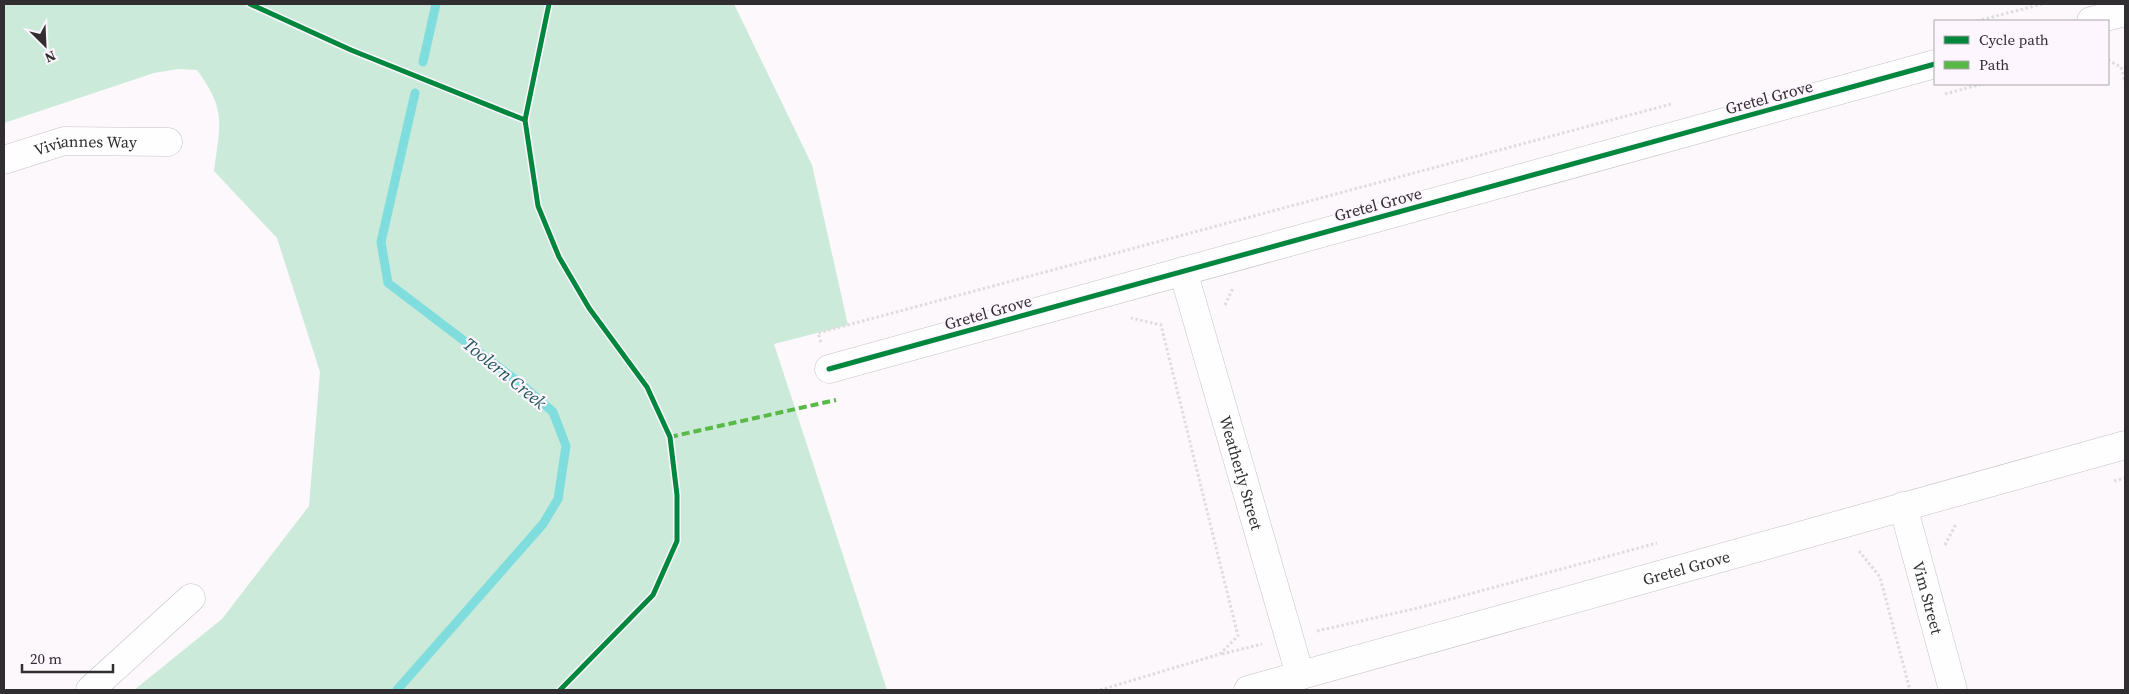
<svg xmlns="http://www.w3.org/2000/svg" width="2129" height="694" font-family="'Source Serif 4',serif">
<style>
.green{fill:#cceada}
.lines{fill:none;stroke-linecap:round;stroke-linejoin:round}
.stream{stroke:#80ddde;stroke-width:9}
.street-casing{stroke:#c4c2c4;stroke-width:29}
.path{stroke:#deddde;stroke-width:3;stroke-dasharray:2.5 2.5;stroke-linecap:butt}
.street{stroke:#fffeff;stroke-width:28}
.quiet{stroke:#58b947;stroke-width:4;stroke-dasharray:8 4;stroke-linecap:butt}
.cycleway-casing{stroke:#fef6fe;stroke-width:8}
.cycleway{stroke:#00873e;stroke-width:5}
.labels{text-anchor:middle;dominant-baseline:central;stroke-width:4.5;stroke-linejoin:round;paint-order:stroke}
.street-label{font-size:16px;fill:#312e31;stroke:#fef6fe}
.water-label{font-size:18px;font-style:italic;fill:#205858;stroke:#fef6fe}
</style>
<rect width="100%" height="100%" fill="#fcf8fc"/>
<path class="green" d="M4,4H734L812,165L848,325L774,344L887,690H134L222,619L309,506L320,372L277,238L214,171C220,124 227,111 197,70L178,69L154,73L4,123Z"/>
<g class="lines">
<g class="stream">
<path d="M423,62L436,4"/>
<path d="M397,690L543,524L558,499L566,446L553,412L521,384L388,283L381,242L415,93"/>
</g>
<defs>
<g id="street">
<path d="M2091,21L2125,12"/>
<path id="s1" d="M4,160L64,141L168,142"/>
<path id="s2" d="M1183,271L1300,675"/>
<path d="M829,369L1935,64"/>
<path id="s3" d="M1903,506L1953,690"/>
<path d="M90,690L191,598"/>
<path id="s4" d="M1248,690L2125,445"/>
</g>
</defs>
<use href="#street" class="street-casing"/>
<g class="path">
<path d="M1977,21L2042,4"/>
<path d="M2108,60L2121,67L2125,82"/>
<path d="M1945,94L1982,84"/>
<path d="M1225,305L1233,288"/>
<path d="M821,342L818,333L1671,104"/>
<path d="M2114,481L2125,478"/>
<path d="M1945,545L1956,524"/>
<path d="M1859,551L1880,577L1910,690"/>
<path d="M1317,631L1418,608L1657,543"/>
<path d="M1222,654L1262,644"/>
<path d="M1100,690L1220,654L1238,636L1161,325L1131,318"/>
</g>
<use href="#street" class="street"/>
<path class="quiet" d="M670,437L836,400"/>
<defs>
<g id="cycleway">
<path d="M250,4L351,50L525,120"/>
<path d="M549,4L525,120L538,206L559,257L589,308L647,387L670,437L677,495V541L653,595L560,690"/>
<path d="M829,369L1935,64"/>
</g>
</defs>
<use href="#cycleway" class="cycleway-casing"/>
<use href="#cycleway" class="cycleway"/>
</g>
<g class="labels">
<g class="street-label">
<text transform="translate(1769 97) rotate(-15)">Gretel Grove</text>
<text stroke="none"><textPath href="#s1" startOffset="84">Viviannes Way</textPath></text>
<text transform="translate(1378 204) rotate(-15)">Gretel Grove</text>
<text transform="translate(988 312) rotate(-16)">Gretel Grove</text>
<text stroke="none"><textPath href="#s2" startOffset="210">Weatherly Street</textPath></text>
<text stroke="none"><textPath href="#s4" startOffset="455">Gretel Grove</textPath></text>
<text stroke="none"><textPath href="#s3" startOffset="95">Vim Street</textPath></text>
</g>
<g class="water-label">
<text transform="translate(505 373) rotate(39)">Toolern Creek</text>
</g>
</g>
<rect width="2129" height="694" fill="none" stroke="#312e31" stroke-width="10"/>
<rect x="1934" y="20" width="175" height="65" fill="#fef6fe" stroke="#aca6ac"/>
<rect x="1944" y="36" width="25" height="8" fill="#00873e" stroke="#aca6ac"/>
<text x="1979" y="45" font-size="15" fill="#312e31">Cycle path</text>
<rect x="1944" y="61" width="25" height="8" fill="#58b947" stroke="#aca6ac"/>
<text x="1979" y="70" font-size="15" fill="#312e31">Path</text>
<g transform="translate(45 45) rotate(156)" stroke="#fef6fe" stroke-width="4" paint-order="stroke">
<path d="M0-4L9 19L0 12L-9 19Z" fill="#312e31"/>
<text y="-8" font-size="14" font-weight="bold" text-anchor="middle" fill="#312e31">N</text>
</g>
<path d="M22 664v8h91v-8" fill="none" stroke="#312e31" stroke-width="2.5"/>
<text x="30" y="664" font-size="15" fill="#312e31" stroke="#fef6fe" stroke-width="4" paint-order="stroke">20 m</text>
</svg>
